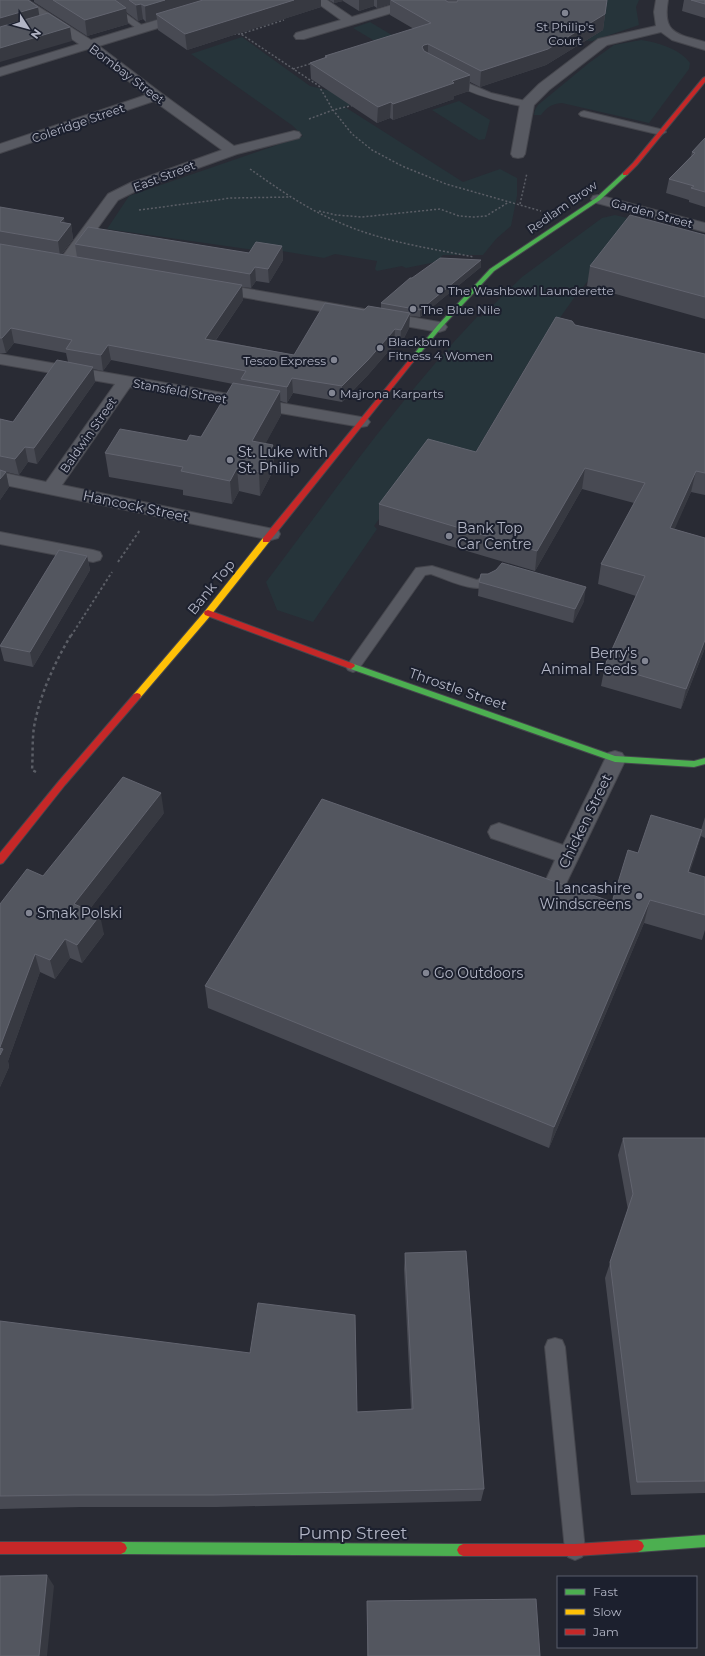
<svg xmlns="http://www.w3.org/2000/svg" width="705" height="1656" font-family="Montserrat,sans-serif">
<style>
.green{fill:#26343a}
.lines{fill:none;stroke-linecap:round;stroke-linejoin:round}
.lane-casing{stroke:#45464d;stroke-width:2}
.street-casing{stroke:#45464d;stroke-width:2}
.fast-casing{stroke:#45464d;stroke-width:2}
.slow-casing{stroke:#45464d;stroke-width:2}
.jam-casing{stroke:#45464d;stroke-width:2}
.path-far2{stroke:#5b5e66;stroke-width:1.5;stroke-dasharray:2 2;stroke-linecap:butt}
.path-far1{stroke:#5b5e66;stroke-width:2;stroke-dasharray:2.5 2.5;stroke-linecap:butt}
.path{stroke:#5b5e66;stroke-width:2.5;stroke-dasharray:3 3;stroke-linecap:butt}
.lane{fill:#585a62;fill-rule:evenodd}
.street{fill:#585a62;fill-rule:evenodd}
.fast{fill:#4caf50;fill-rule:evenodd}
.slow{fill:#ffc107;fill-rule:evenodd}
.jam{fill:#c62828;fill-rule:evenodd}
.wall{fill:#484a53}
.shaded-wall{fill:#373941}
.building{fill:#53565f;stroke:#62646f}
.poi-dot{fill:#828592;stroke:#1c202e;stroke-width:1.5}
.labels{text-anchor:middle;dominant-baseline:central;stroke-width:4;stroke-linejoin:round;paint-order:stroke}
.far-poi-label{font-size:12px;fill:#b2b5c5;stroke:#1c202e;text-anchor:start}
.far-street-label{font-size:12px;fill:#b2b5c5;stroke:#1c202e}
.poi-label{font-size:14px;fill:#b2b5c5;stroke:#1c202e;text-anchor:start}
.street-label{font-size:14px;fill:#b2b5c5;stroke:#1c202e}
.near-street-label{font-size:17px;fill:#b2b5c5;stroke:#1c202e}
</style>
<rect width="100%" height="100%" fill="#292b34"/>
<g class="green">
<path d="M521,0H639L636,7L639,25L592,41L543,37Z"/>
<path d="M370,22L420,52L403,58L353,28Z"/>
<path d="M242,37L310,86L327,90L401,65L422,79L345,107L463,182L500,169L517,178V196L511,226L496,239L483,255H443L436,262L406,268L402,266L377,271L375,269L377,261L335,254L324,258L276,250L275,253L107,229L129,196L303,136L293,126L191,54Z"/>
<path d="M641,40C657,42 680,49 690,63L689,69L649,123L562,103C551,104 547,107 541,115H534L535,110L538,105L589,63L614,45Z"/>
<path d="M459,101L490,120L485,139L479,140L432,110Z"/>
<path d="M615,215L705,237L625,235L574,298L530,360L468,465L408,479L374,526L377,529L313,622L277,610L266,582C334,492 399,399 477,317H481L522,277L602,218Z"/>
</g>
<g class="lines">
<defs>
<g id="lane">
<path d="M98,0H107L147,29L143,32L140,31Z"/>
<path d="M451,76L491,93L530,102L532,104L527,107C499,102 473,95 448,81L446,79L448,77Z"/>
<path d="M584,111L664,130L666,132L661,135L581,116L579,114L581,112Z"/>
<path d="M432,566L477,580L494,573L499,574L500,577C486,600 451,581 431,574L425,575L358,670L353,672L348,670L346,667L348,664L416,568Z"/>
<path d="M555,1338L562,1340L565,1347L585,1550L582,1557L575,1560L568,1557L565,1550L545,1347L548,1340Z"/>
</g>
<g id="street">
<path d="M14,0H28L91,40L223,0H242L240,3L99,46L161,93L234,146L294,131L299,132L301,135L299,138L237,154L140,189L118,200L71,265L66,267L61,265L58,262L108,194L130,183L222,150L154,101L0,153V144L146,95L88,49L0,76V68L79,44Z"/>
<path d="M313,0H327L352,17L408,0H427L425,3L304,39H296L294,36L296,33L341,20Z"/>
<path d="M656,0H668C662,34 677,34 705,42V50L672,40L661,32L607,45L549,90L534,105L525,154L523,157L518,158L513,157L511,154L520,104L522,101L539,84L598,39L656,26L654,12Z"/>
<path d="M598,195L705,223V232L593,202L591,199L593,196Z"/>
<path d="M214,283L439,322L445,324L447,327L445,330L439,332L208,291L206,288L208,285Z"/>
<path d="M0,354L361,417L367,418L370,422L367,426L361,427L130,387L62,485L278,530L280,534L278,538L271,540L0,484V472L46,482L115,384L0,364Z"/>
<path d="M0,532L93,550L100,552L102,556L100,560L93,562L0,544Z"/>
<path d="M615,751L622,753L626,759L563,890L555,893L547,890L544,884L555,860L491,838L488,832L491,826L499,823L563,845L608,753Z"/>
</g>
<g id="fast">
<path d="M623,173L628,174L600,200L494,271L441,328L413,362H409V360L437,326L490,269L596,198Z"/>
<path d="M351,663L615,756L694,761L705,758V764L694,767L615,762L348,668L347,666L348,664Z"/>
<path d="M705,1535V1547L638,1552L634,1550L632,1546L634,1542L638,1540Z"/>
<path d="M121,1542L463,1544L467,1546L469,1550L467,1554L463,1556L121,1554L117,1552L115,1548L117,1544Z"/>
</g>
<path id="slow" d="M266,537L270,540L269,542L211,615L140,698H134L133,696L134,694L205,611L263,538Z"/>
<g id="jam">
<path d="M705,77V82L637,165L627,175H623V173L633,163L703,78Z"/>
<path d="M411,359L414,361L413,362L269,542H263V538L409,360Z"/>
<path d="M208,610L354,664L355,666L351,669L348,668L205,615L204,613L205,611Z"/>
<path d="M137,693L140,694L141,696L140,698L65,785L3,863L0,864V853L59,781L134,694Z"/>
<path d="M638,1540L642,1542L644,1546L642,1550L638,1552L575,1556H463L459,1554L457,1550L459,1546L463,1544H575Z"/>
<path d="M0,1542H121L125,1544L127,1548L125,1552L121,1554H0Z"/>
</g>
</defs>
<use href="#lane" class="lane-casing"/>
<use href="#street" class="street-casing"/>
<use href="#fast" class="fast-casing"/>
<use href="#slow" class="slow-casing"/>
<use href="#jam" class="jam-casing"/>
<g class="path-far2">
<path d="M234,34H241L319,86L333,110L352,134L372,150L402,166L446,184L541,211"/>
<path d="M241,34L284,20"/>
<path d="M293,69L313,63"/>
<path d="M309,119L333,110L354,105"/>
<path d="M250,169C277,188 305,208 336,221C379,241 428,248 474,257"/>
<path d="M520,204L527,173"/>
<path d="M139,210L231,198L291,197"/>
<path d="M319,211L336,215L362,217L440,209L459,216L474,217L486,216L509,202"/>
</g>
<g class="path-far1">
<path d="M118,562L140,530"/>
<path d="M71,636L112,572"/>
</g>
<path class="path" d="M36,772L32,770C33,756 32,741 34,727C40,694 54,664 71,635"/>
<use href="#lane" class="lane"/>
<use href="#street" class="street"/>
<use href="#fast" class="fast"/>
<use href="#slow" class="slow"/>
<use href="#jam" class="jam"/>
</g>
<g class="wall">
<path d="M34,0H321V7L187,50L158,30L157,19L146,22L143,19L138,21L126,12L128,24L87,36L34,2Z"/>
<path d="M329,0H607L603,30L546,65L480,87L470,82L469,91L454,96V99L393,120L390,118L377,123L311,79L310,63L325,58V56L414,29L390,15V4L377,8L374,6L359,11L343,1L334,3Z"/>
<path d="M684,0H705V18L682,11Z"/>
<path d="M705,138V207L689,202V200L666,193L669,179L691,156L692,152Z"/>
<path d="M0,207L71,224L73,239L62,254L77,257L75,244L249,253L282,246L283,260L269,283L256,281L251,288L242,287L243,300L216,340L294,355L364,310L381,308V303L412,278L481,260V267L420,317L410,316L409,328L400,346L394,345L368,375L342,402L293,393L287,403L280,401L281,415L265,444L273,445L274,469L260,496L239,491L232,504L183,495V490L109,477L105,453L187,441L201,437L233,384L111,360L103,371L93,369L95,382L37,464L28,462L19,475L6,472L9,487L0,500V419L13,422L68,362L66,353L14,343L6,353H0Z"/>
<path d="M705,235V319L587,286L590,266Z"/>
<path d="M575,325L705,354V495L691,492L674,529L705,538V648L681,709L601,686L605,665L636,596L598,584L601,564L634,503L582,489L535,571L379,525V504L476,452Z"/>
<path d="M87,556L90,570L33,667L4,661L0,646Z"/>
<path d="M479,582L584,601L573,623L478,596Z"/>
<path d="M164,813L89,910L104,934L82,963L70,958L55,979L40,972L8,1061L9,1067L0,1087V904L43,876Z"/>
<path d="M705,817V838L701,836L689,873L705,877V930L702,940L644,923L549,1148L208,1008L205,986L612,902L638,853L701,830Z"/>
<path d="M623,1138H705V1493L631,1495L605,1278L628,1210L618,1155Z"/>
<path d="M405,1253L484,1489L481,1501L217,1507H81L0,1509V1321L357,1412L411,1409L404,1269Z"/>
<path d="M367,1601L540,1656H367Z"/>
</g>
<g class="shaded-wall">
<path d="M165,0H218L156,14L157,19L146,22L145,6Z"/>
<path d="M294,0H321V7L187,50L185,34Z"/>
<path d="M334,0H343V1L334,3Z"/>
<path d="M359,0H374V6L359,11Z"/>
<path d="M377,0H390V4L377,8Z"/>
<path d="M141,4L143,19L138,21L136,5Z"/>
<path d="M38,7L40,20L0,32V18Z"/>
<path d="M126,8L128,24L87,36L85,20Z"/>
<path d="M605,14L603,30L546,65L480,87L481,71Z"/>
<path d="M70,27L72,41L0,62V48Z"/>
<path d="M428,44V60L422,47L424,45Z"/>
<path d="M470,75L469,91L454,96V99L393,120V104L452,81Z"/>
<path d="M391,102L390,118L377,123L378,107Z"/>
<path d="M64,218L66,231L71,224L73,239L60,256L58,241L60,222Z"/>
<path d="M282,246L283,260L269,283L268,269Z"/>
<path d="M481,260V267L420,317V310Z"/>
<path d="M255,267L256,281L251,288L250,274Z"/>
<path d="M242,285L243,300L206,354L205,339Z"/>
<path d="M410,313L409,328L400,346L401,330Z"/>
<path d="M11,328L14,343L6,353L2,338Z"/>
<path d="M395,329L394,345L368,375L342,402V386Z"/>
<path d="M108,345L111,360L103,371L101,355Z"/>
<path d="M93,367L95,382L37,464L34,448Z"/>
<path d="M292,378L293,393L287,403V387Z"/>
<path d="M280,391L281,415L254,465L252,441Z"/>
<path d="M273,445L274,469L260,496L259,472Z"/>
<path d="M25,447L28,462L19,475L15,459Z"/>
<path d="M237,468L239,491L232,504L230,481Z"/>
<path d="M585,468L582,489L535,571L537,551Z"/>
<path d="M696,471L691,492L666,549L670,528Z"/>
<path d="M6,472L9,487L0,500V479Z"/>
<path d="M87,556L90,570L33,667L30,652Z"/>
<path d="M586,587L584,601L573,623L575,609Z"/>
<path d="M705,640V648L681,709L686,689Z"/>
<path d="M161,793L164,813L79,923L74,904Z"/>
<path d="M702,830L696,854L682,896L688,872Z"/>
<path d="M650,900L644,923L549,1148L554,1127Z"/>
<path d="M100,915L104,934L82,963L77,945Z"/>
<path d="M65,939L70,958L55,979L50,960Z"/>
<path d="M35,954L40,972L8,1061L9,1067L0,1087V1047Z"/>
<path d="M47,1575L54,1586L47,1656H39Z"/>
</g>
<g class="building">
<path d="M0,0H28L38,7L0,18Z"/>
<path d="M53,0H115L126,8L85,20Z"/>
<path d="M129,0H165L145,6L141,4L136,5Z"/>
<path d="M203,0H294L185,34L156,14Z"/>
<path d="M391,0H445L448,2H457L458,0H607L605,14L548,49L481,71L428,44L424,45L422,47L424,51L470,75L452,81L454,83L393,104L391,102L378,107L310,63L327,57L325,56L431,23Z"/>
<path d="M691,0H705V4Z"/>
<path d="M48,13L70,27L0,48V27Z"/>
<path d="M705,138V192L691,188L694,186L669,179L695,153L692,152Z"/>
<path d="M0,207L64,218L60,222L71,224L58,241L0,231Z"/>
<path d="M630,215L705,235V297L590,266Z"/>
<path d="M88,227L249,253L256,242L282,246L268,269L255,267L250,274L75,244Z"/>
<path d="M0,244L242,285L205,339L294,355L325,303L364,310L368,306L410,313L401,330L395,329L368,360L342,386L292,378L287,387L241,379L246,371L108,345L101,355L66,349L72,340L11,328L2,338H0Z"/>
<path d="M440,258L481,260L420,310L381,303L410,278H412Z"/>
<path d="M556,317L572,321L575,325L705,354V473L696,471L670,528L705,538V640L686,689L605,665L645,576L601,564L645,483L585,468L537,551L379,504L428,439L476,452Z"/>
<path d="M57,360L93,367L34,448L25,447L15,459L0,456V419L13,422Z"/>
<path d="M233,383L280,391L252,441L273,445L259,472L237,468L230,481L181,471L183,467L105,453L120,429L187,441L190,435L201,437Z"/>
<path d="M0,470L6,472L0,479Z"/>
<path d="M59,550L87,556L30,652L0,646Z"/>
<path d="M502,563L586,587L575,609L479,582L481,574H488L496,570Z"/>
<path d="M123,777L161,793L74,904L100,915L77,945L65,939L50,960L35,954L0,1047V904L27,869L43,876Z"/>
<path d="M322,799L612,902L628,850L638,853L651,815L702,830L688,872L705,877V915L650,900L554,1127L205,986Z"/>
<path d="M0,1048L3,1049L0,1055Z"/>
<path d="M623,1138H705V1481L637,1482L610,1262L633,1194Z"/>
<path d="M466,1251L484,1489L214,1495H75L0,1496V1321L250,1353L258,1303L355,1315L357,1412L413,1409L405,1253Z"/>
<path d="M47,1575L39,1656H0V1576Z"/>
<path d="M536,1599L540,1656H368L367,1601Z"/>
</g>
<g class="poi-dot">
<circle cx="565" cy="13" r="4"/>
<circle cx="440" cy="290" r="4"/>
<circle cx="413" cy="309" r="4"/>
<circle cx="380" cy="348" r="4"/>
<circle cx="334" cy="360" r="4"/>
<circle cx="332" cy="393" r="4"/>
<circle cx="230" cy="460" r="4"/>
<circle cx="449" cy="536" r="4"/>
<circle cx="645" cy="661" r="4"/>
<circle cx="639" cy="896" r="4"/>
<circle cx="29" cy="913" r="4"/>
<circle cx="426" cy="973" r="4"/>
</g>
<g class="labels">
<g class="far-poi-label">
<text x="565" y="26" text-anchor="middle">St Philip's<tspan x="565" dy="14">Court</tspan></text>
<text x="448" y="290">The Washbowl Launderette</text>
<text x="421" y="309">The Blue Nile</text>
<text x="388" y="341">Blackburn<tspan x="388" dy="14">Fitness 4 Women</tspan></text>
<text x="326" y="360" text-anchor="end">Tesco Express</text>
<text x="340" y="393">Majrona Karparts</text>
</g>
<g class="far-street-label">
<text transform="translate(127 74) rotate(37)">Bombay Street</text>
<text transform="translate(78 123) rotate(-19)">Coleridge Street</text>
<text transform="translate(164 176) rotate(-21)">East Street</text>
<text transform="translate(562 207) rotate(-35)">Redlam Brow</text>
<text transform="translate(652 213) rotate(15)">Garden Street</text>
<text transform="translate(180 391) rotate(10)">Stansfeld Street</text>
<text transform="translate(88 435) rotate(-55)">Baldwin Street</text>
</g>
<g class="poi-label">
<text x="238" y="452">St. Luke with<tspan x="238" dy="16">St. Philip</tspan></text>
<text x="457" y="528">Bank Top<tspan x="457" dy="16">Car Centre</tspan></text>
<text x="637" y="653" text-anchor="end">Berry's<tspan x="637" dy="16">Animal Feeds</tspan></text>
<text x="631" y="888" text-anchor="end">Lancashire<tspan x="631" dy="16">Windscreens</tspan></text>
<text x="37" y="913">Smak Polski</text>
<text x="434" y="973">Go Outdoors</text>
</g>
<g class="street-label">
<text transform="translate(136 506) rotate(12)">Hancock Street</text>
<text transform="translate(211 587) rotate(-51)">Bank Top</text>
<text transform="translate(458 689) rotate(19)">Throstle Street</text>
<text transform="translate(585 821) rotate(-64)">Chicken Street</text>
</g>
<g class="near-street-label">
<text x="353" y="1533">Pump Street</text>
</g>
</g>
<rect x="557" y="1576" width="140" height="72" fill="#1c202e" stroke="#585c6a"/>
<rect x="565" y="1589" width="20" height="6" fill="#4caf50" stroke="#585c6a"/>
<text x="593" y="1596" font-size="12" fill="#b2b5c5">Fast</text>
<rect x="565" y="1609" width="20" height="6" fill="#ffc107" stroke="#585c6a"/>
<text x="593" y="1616" font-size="12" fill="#b2b5c5">Slow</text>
<rect x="565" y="1629" width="20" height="6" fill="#c62828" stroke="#585c6a"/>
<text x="593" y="1636" font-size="12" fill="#b2b5c5">Jam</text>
<g transform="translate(28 28) rotate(126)" stroke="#1c202e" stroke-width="3" paint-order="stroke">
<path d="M0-3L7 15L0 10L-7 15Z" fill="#b2b5c5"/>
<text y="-6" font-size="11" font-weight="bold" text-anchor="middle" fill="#b2b5c5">N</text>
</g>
</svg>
